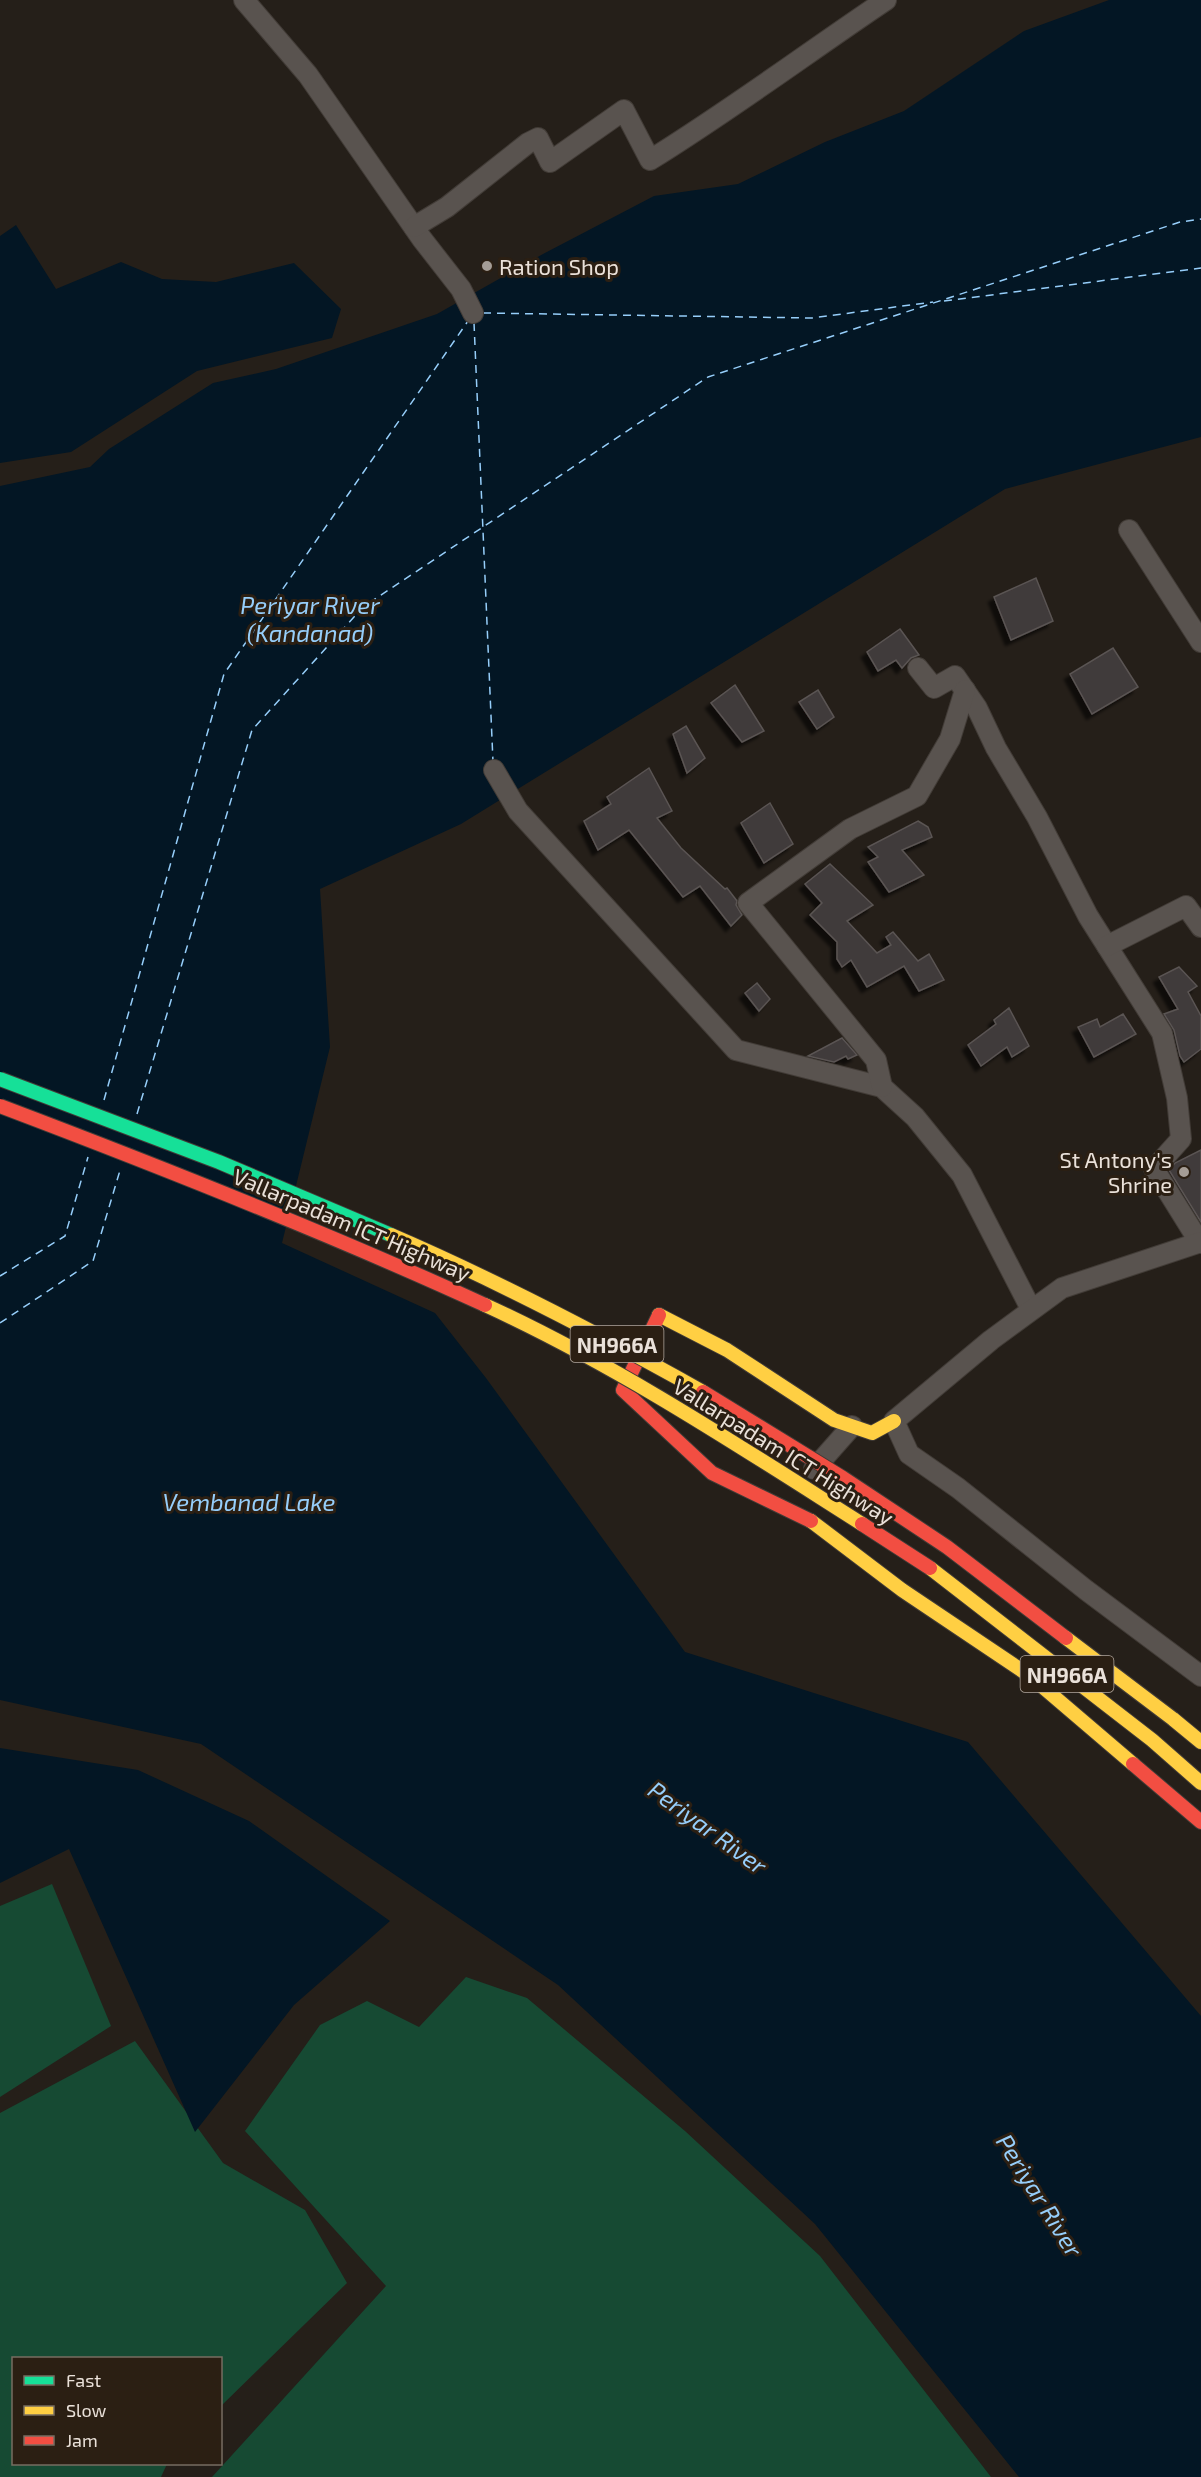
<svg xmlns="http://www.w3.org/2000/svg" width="1201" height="2477" font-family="'Exo 2',sans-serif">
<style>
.green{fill:#164a33}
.water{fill:#031624}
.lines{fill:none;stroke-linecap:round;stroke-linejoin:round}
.ferry{stroke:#96cefa;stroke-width:1.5;stroke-dasharray:8 6;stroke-linecap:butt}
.building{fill:#403a3a;stroke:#5a5453;stroke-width:1.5;filter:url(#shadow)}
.street-casing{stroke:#423c37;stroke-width:22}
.slow-casing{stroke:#423c37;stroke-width:16}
.jam-casing{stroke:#423c37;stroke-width:16}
.street{stroke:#59534f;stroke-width:20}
.slow{stroke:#ffcf43;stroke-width:14}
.jam{stroke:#f24e42;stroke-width:14}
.fast-bridge-casing{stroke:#423c37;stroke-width:16;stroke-linecap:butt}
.slow-bridge-casing{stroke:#423c37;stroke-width:16;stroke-linecap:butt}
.jam-bridge-casing{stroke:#423c37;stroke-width:16;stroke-linecap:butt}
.fast-bridge{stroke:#16e098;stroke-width:14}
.slow-bridge{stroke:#ffcf43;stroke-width:14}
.jam-bridge{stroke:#f24e42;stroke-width:14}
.poi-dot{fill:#a59d96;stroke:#2b1f13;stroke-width:2}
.labels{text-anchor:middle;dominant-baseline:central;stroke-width:6;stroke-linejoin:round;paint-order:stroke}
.shield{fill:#2b1f13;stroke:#b1a79e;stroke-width:1.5}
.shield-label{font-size:21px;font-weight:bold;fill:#eae1d9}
.poi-label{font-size:22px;fill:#eae1d9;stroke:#2b1f13;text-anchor:start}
.street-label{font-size:22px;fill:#eae1d9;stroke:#2b1f13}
.water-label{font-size:24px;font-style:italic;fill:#96cefa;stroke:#2b1f13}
</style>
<defs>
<filter id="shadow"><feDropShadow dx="-5.5" dy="5.5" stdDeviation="1.5" flood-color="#0009"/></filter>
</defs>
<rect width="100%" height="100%" fill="#251f19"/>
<g class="green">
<path d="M52,1884L111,2026L0,2097V1906Z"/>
<path d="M466,1977L527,1998L685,2131L820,2256L991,2477H212L386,2286L245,2131L320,2025L367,2001L419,2027Z"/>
<path d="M135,2041L223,2163L305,2210L347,2283L221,2406L220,2358H14V2464H167L161,2477H0V2113Z"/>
</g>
<g class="water">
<path d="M1109,0H1201V437L1005,489L461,824L320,889L330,1047L282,1243L435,1313L486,1378L685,1652L968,1742L1201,2016V2477H1019L815,2224L558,1985L201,1744L0,1700V486L90,467L109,449L213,383L276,369L437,314L543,254L654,196L738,184L825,142L904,111L1024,31Z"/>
<path d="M16,225L56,289L121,262L162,279L216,282L294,263L341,309L332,338L197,371L71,452L0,463V236Z"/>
<path d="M0,1748L138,1770L249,1821L390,1921L294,2005L195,2132L69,1849L0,1883Z"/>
</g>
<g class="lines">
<g class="ferry">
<path d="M944,301L1201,268"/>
<path d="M483,313L812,318L933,302"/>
<path d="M474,323L493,762"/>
<path d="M104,1100L224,674L468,321"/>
<path d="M137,1114L252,730L363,607L708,377L1180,222L1201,219"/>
<path d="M0,1276L65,1236L88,1157"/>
<path d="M0,1323L93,1261L121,1167"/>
</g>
</g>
<g class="building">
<path d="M1036,578L1053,621L1011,640L994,597Z"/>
<path d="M900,629L919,655L911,658L902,668L896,660L878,671L867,652Z"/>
<path d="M1113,648L1138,687L1092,714L1070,674Z"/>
<path d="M735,685L764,731L742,742L711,703Z"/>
<path d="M818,690L834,717L817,729L799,702Z"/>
<path d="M686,726L705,758L687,773L673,734Z"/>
<path d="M649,768L672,811L657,818L681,848L725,889L727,888L737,901L736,905L742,915L731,926L700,886L683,897L629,830L598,850L584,821L611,804L607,797Z"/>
<path d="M770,803L793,844L764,863L741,823Z"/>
<path d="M918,821L928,827L932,837L902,850L924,875L889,892L868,862L878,857L868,847Z"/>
<path d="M830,864L873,905L847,921L877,953L891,945L886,937L893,932L918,961L929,954L944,980L919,991L904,966L867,987L851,960L842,967L837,959V942L810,915L822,903L805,884Z"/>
<path d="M1179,967L1197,986L1188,992L1201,1016V1049L1184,1062L1180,1056L1174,1030L1164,1014L1178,1009L1159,977Z"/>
<path d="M757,983L770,999L759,1011L745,993Z"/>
<path d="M1009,1008L1029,1046L1012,1057L1007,1047L981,1066L968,1045L996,1024L994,1020Z"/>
<path d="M1123,1014L1136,1034L1094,1057L1078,1027L1097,1019L1100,1027Z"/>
<path d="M842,1038L857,1055L848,1059L846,1056L834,1062L808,1056Z"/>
<path d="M1201,1150V1222L1169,1170L1175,1163Z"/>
</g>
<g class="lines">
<defs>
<g id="street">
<path d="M244,0L308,75L422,239L461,289L473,313"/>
<path d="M414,227L447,207L528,143L538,138L550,162L624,110L650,160C731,110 807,53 886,0"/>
<path d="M1129,530L1201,642"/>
<path d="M918,668L934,688L955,676L977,708L996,748L1037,817L1088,916L1162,1033L1177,1098L1181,1139L1154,1169L1200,1243"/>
<path d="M494,770L518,811L736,1050L882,1087L915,1117L962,1175L1031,1309"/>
<path d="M1107,946L1186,906L1201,927"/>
<path d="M882,1087L876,1060L748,903L850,829L917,796L950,739L965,690"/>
<path d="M1201,1242L1062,1288L991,1340L894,1421L909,1454L958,1488L1086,1590L1201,1676"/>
<path d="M814,1469L852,1426"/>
</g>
<g id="slow">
<path d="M659,1315L727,1350L834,1420L872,1433L894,1421"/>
<path d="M811,1521L902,1590L1030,1676L1133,1764"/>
<path d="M930,1568L1152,1740L1201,1783"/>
<path d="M1173,1719L1201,1742"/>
</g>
<g id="jam">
<path d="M659,1315L623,1390L712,1473L811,1521"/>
<path d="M1133,1764L1201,1822"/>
</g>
</defs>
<use href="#street" class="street-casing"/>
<use href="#slow" class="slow-casing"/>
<use href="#jam" class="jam-casing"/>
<use href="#street" class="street"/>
<use href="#slow" class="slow"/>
<use href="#jam" class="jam"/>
<defs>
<path id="fast-bridge" d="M0,1079L219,1162L391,1235"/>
<g id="slow-bridge">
<path d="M391,1235C498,1281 601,1335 703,1392"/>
<path d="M485,1305C618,1366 739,1446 862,1524"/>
<path d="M1066,1638L1173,1719"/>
</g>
<g id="jam-bridge">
<path d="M0,1106C164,1168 326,1232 485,1305"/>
<path d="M703,1392L843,1478L947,1547L1066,1638"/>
<path d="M862,1524L930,1568"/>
</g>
</defs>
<use href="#fast-bridge" class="fast-bridge-casing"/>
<use href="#slow-bridge" class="slow-bridge-casing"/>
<use href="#jam-bridge" class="jam-bridge-casing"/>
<use href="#fast-bridge" class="fast-bridge"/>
<use href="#slow-bridge" class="slow-bridge"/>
<use href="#jam-bridge" class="jam-bridge"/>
</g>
<g class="poi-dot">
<circle cx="487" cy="266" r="6"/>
<circle cx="1184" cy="1172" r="6"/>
</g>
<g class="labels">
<g class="shield">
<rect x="570.5" y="1326" width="93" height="36" rx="4.5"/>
<rect x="1020.5" y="1656" width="93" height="36" rx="4.5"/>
</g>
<g class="shield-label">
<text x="617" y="1344">NH966A</text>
<text x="1067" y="1674">NH966A</text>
</g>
<g class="poi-label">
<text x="499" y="266">Ration Shop</text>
<text x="1172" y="1159" text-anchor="end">St Antony's<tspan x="1172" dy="25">Shrine</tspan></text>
</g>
<g class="street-label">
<text transform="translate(352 1224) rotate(23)">Vallarpadam ICT Highway</text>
<text transform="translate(784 1451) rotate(32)">Vallarpadam ICT Highway</text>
</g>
<g class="water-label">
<text x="310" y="604">Periyar River<tspan x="310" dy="28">(Kandanad)</tspan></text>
<text x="249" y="1501">Vembanad Lake</text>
<text transform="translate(708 1827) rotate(36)">Periyar River</text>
<text transform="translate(1040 2195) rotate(58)">Periyar River</text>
</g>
</g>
<rect x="12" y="2357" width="210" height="108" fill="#2b1f13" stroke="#776d62" stroke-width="1.5"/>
<rect x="24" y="2376" width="30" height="9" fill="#16e098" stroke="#776d62" stroke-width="1.5"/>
<text x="66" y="2387" font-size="18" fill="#eae1d9">Fast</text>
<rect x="24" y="2406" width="30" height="9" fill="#ffcf43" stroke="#776d62" stroke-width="1.5"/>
<text x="66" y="2417" font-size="18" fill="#eae1d9">Slow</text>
<rect x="24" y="2436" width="30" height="9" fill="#f24e42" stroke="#776d62" stroke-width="1.5"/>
<text x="66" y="2447" font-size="18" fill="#eae1d9">Jam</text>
</svg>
